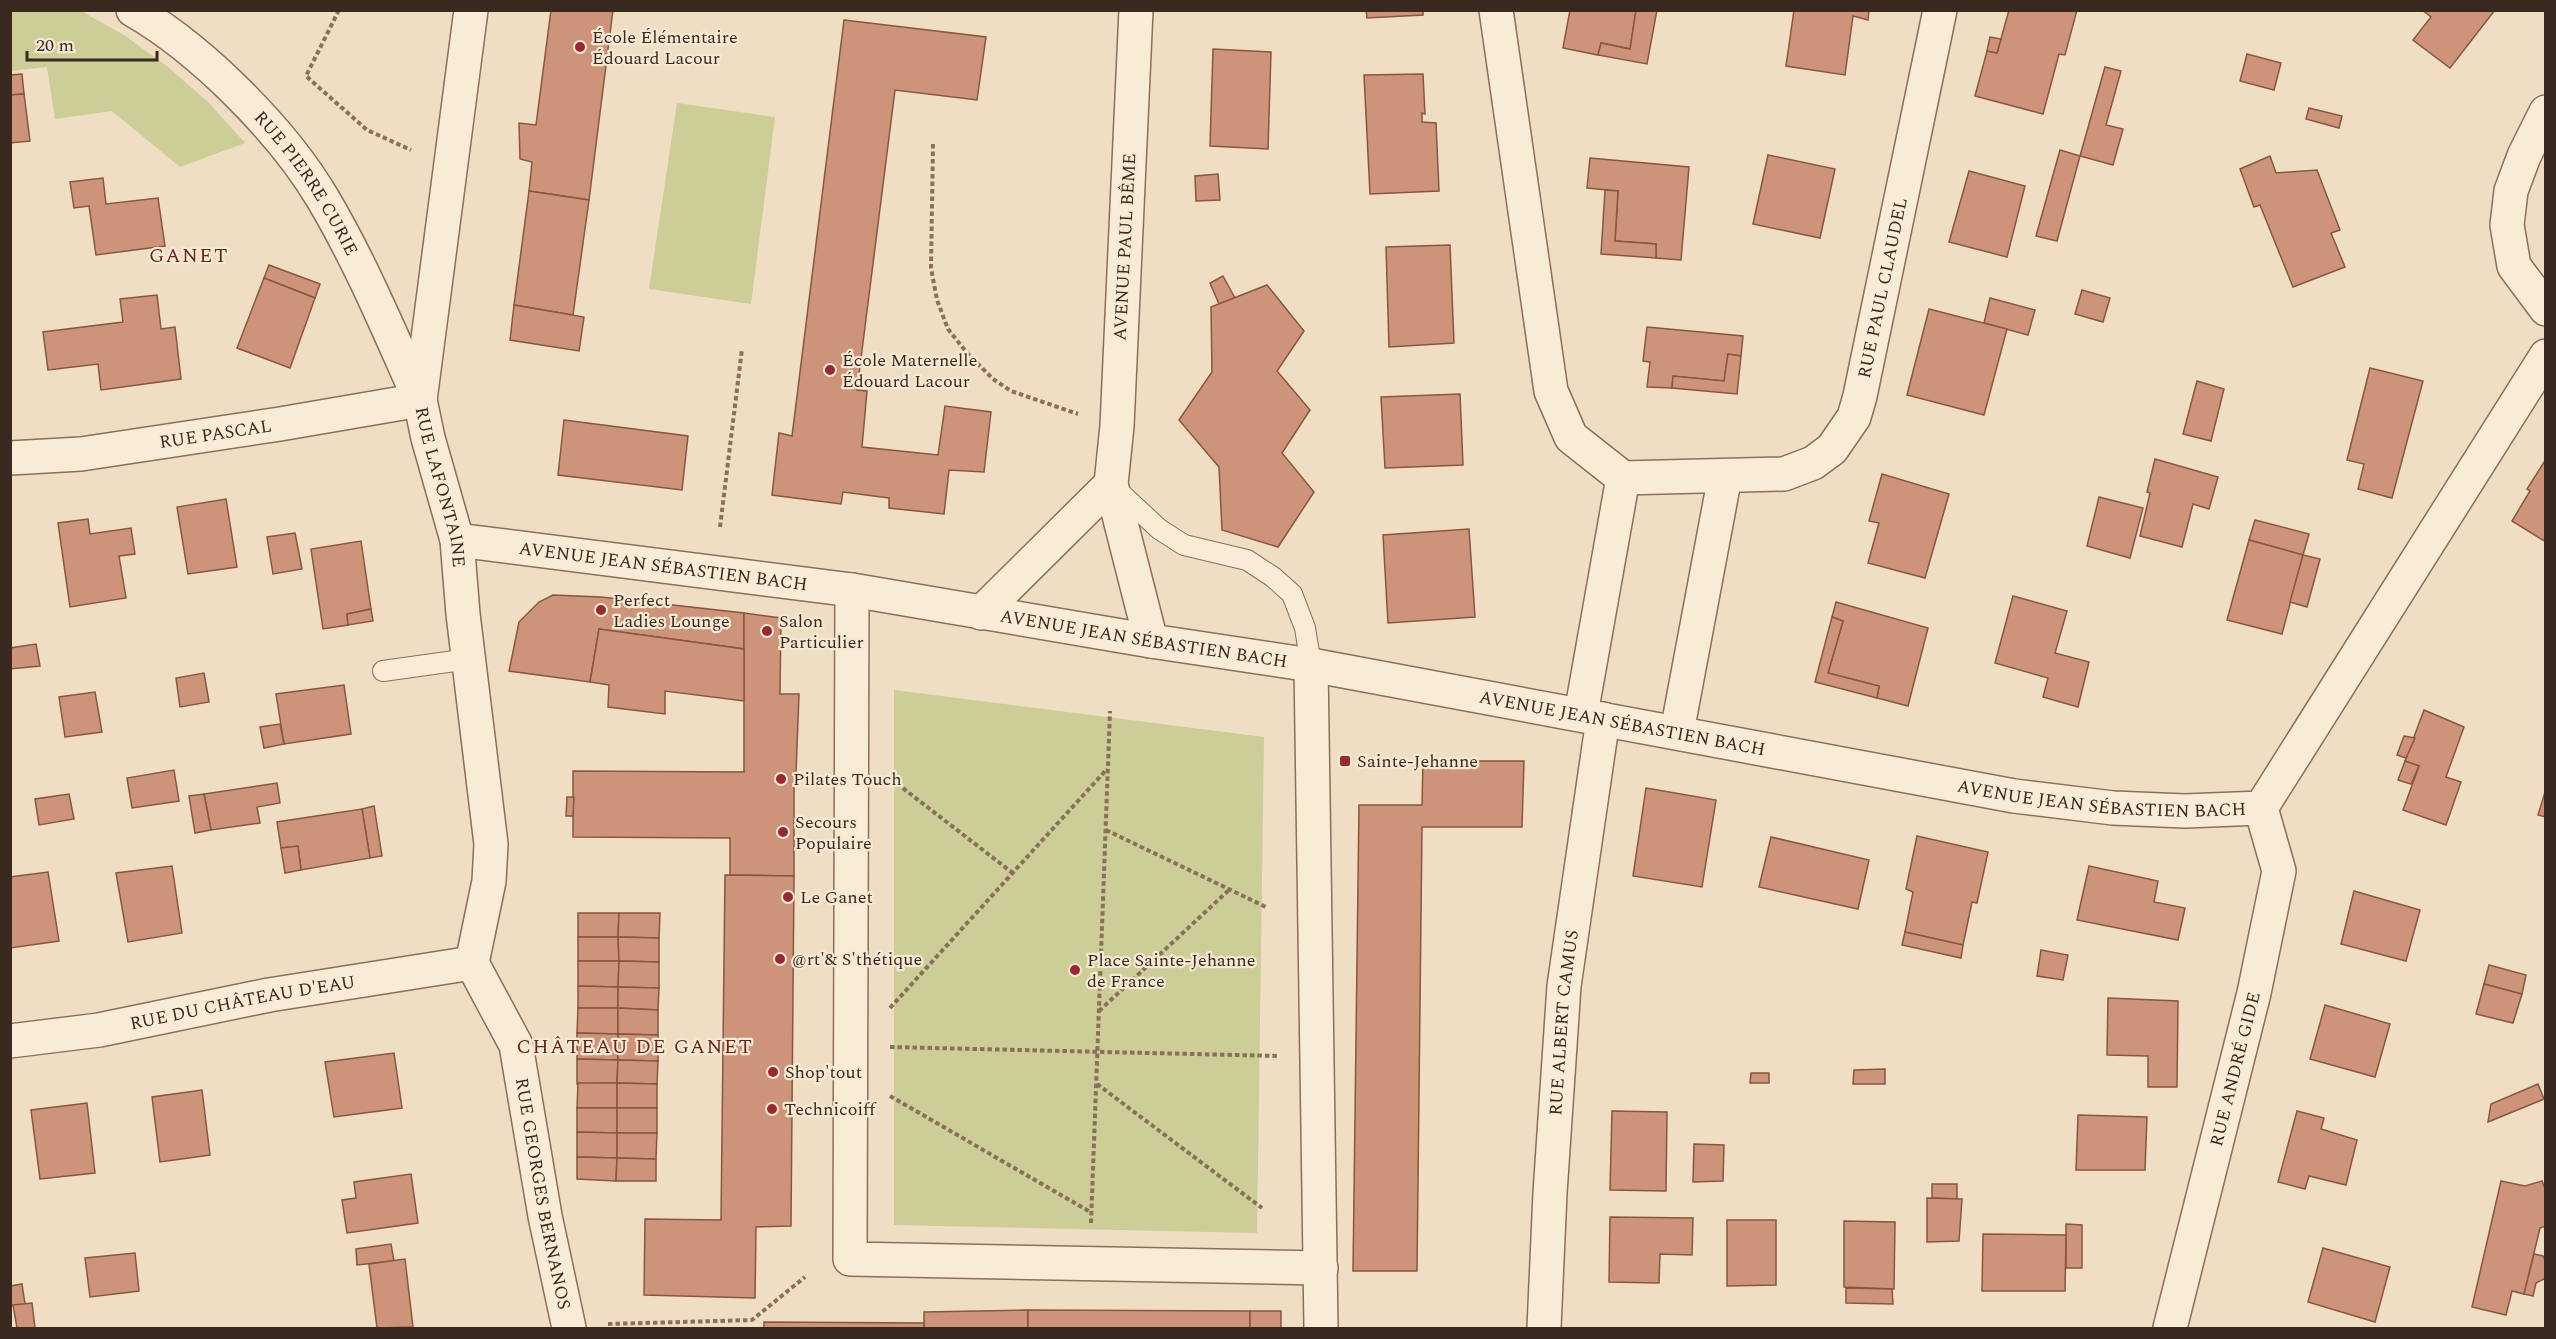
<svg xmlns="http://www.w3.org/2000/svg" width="2556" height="1339" font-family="Spectral,serif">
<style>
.grass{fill:#cccd97}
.building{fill:#ce9479;stroke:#89563f;stroke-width:1.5}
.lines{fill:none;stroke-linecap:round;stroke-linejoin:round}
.service-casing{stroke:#8a6f5a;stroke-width:22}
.minor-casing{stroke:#8a6f5a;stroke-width:36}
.path{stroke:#8a6f5a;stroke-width:4;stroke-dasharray:4.5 3;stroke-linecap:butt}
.service{stroke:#f9ecd7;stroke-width:20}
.minor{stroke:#f9ecd7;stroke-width:33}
.poi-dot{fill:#9a2833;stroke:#f6e9d3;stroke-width:2}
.labels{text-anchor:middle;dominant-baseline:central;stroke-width:4.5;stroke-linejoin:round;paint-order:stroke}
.poi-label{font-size:18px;fill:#39291e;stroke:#f6e9d3;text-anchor:start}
.street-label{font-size:18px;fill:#39291e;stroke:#f6e9d3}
.neighbourhood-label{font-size:20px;letter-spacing:1.5px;fill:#67251d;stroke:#f6e9d3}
</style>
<rect width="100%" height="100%" fill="#efdec3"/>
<g class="grass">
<path d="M10,11H81L124,35L168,67L209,103L245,143L180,167L112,111L55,119L47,67L11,71Z"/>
<path d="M677,103L775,117L751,304L649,289Z"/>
<path d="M894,690L1264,737L1257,1233L894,1225Z"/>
</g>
<g class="building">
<path d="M551,10H613L589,200L529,191L532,162L520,159L519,123L536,125Z"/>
<path d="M1366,10H1423V15L1367,18Z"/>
<path d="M1570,10H1636L1630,49L1601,43L1598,55L1563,48Z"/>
<path d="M1636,10H1657L1647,64L1598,55L1601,43L1630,49Z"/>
<path d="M1794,10H1869L1868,20L1853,16L1845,75L1786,66Z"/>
<path d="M2009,10H2077L2065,55L2059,54L2043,114L1975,96L1987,51L1997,53Z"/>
<path d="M2422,10H2495L2450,68L2413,40L2431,17Z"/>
<path d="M844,20L986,37L977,100L895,90L857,390L867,391L862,447L938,455L945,406L991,412L984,472L949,470L944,514L889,508V498L843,492L841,504L772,495L779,433L792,436Z"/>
<path d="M1990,37L2001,39L1997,53L1987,51Z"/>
<path d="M1213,49L1271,52L1268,149L1210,146Z"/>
<path d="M2247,54L2281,63L2274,90L2240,81Z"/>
<path d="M2105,67L2121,71L2106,125L2123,129L2113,165L2080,156Z"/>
<path d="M22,74L24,94L10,95V75Z"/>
<path d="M1423,74L1425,114L1422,113V122L1436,123L1439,191L1370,194L1364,75Z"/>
<path d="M24,94L30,141L10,143V95Z"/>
<path d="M2309,108L2342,116L2339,128L2306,119Z"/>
<path d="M2060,150L2080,156L2057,241L2036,236Z"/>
<path d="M1768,155L1835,169L1820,238L1753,224Z"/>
<path d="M2270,156L2276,173L2317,170L2340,230L2331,233L2345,267L2293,287L2260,205L2254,207L2240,169Z"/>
<path d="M1590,158L1689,167L1681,260L1656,258V244L1615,241L1618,191L1587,188Z"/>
<path d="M1969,171L2025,186L2007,257L1949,242Z"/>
<path d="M1218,174L1220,200L1196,201L1195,176Z"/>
<path d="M103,178L106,204L158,198L165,246L96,255L89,206L74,208L70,182Z"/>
<path d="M1605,190L1618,191L1615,241L1656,244V258L1601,254Z"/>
<path d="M529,191L589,200L573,315L514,305Z"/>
<path d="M1450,245L1454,343L1389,347L1386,247Z"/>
<path d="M269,265L320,284L315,298L264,278Z"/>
<path d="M1223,276L1235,298L1219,304L1210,283Z"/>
<path d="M264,278L315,298L290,368L237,348Z"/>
<path d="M1267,285L1304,331L1277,371L1310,410L1282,453L1314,492L1278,547L1222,530L1219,467L1179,420L1212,372L1211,307Z"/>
<path d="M2082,290L2110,298L2103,322L2075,314Z"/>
<path d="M157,295L161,329L175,327L181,379L101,390L98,364L48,370L43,332L123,322L120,299Z"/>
<path d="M1990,298L2035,310L2028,335L1984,323Z"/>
<path d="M514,305L584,317L579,351L510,340Z"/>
<path d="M1929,309L2007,329L1984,415L1907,395Z"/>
<path d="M1647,327L1743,336L1741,356L1728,354L1724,381L1673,376L1672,388L1647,387L1650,362L1643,361Z"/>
<path d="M1728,354L1741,356L1737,394L1672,388L1673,376L1724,381Z"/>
<path d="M2370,368L2423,381L2392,498L2358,489L2364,464L2347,460Z"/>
<path d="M2197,381L2224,389L2211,441L2183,434Z"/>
<path d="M1460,394L1463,465L1385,468L1381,397Z"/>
<path d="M564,420L688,436L682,490L558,475Z"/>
<path d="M2155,459L2218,477L2209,509L2193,504L2182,547L2140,536L2150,493L2147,492Z"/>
<path d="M2546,459V542L2512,521L2530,491L2527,489Z"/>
<path d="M1882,474L1949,494L1925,578L1868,563L1879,523L1869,521Z"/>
<path d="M2099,497L2143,508L2130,558L2087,546Z"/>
<path d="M226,499L237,567L188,574L177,507Z"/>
<path d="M88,519L90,534L131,528L135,554L119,556L126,598L70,607L58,523Z"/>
<path d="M2255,520L2309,534L2303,555L2249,540Z"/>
<path d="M1469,529L1475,617L1388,623L1383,535Z"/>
<path d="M295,533L302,569L273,574L267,537Z"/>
<path d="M2249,540L2303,555L2282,634L2227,620Z"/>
<path d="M361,541L371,609L347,614L348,625L323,629L311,549Z"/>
<path d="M2303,555L2320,559L2307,607L2290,602Z"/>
<path d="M553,595L601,597L744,613V649L599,629L590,682L509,671L519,622L539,602Z"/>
<path d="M2013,596L2067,611L2055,653L2089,662L2078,707L2043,697L2048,678L1995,663Z"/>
<path d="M1836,602L1928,628L1908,706L1877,698L1879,686L1828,673L1843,621L1832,617Z"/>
<path d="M371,609L373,621L348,625L347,614Z"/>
<path d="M744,613L781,618L780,694H799L796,773L794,772V876L730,875V838L573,837V771L744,772Z"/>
<path d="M1832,617L1843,621L1828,673L1879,686L1877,698L1815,682Z"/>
<path d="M599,629L744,649V701L665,691V714L608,707L609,685L590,682Z"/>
<path d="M36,644L40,666L10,669V648Z"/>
<path d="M204,673L209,702L180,707L176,678Z"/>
<path d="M344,685L351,734L284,744L276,694Z"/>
<path d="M95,692L102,732L65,737L59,697Z"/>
<path d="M2424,710L2464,727L2446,777L2461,782L2446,825L2403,810L2419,766L2405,761Z"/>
<path d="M280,724L284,744L264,748L260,727Z"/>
<path d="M2404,736L2415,738L2406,758L2397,755Z"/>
<path d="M1423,761H1524L1522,827H1422L1417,1271H1353L1359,805H1422Z"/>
<path d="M2405,761L2419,766L2411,784L2398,780Z"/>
<path d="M174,770L179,801L132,808L127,778Z"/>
<path d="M277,783L280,803L257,807L260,823L211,830L204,794Z"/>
<path d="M1646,788L1716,800L1702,887L1633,876Z"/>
<path d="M2546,789V817L2538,815Z"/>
<path d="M69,794L74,819L39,825L35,799Z"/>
<path d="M204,794L211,830L195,833L189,796Z"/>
<path d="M567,797H574L573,816H566Z"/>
<path d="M374,806L382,856L370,858L362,809Z"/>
<path d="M362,809L370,858L301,870L298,846L281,848L277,822Z"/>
<path d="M1917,836L1988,852L1977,903L1972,902L1963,945L1905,932L1913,892L1906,889Z"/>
<path d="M1771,837L1869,860L1858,909L1759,887Z"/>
<path d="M298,846L301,870L285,873L281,848Z"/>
<path d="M172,866L182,933L128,942L116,873Z"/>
<path d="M2089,866L2158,881L2154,902L2185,908L2178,940L2077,920Z"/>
<path d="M48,872L59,941L10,948V877Z"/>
<path d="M725,875L794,876L791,1226L756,1227L755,1298L644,1295L645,1219L721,1220Z"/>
<path d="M2354,891L2420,910L2406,961L2341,944Z"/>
<path d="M578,913H619L618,937H578Z"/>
<path d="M619,913H660L659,938L618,937Z"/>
<path d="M1905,932L1963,945L1961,958L1902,945Z"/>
<path d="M578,937H618L619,961H578Z"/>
<path d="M618,937L659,938V962L619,961Z"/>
<path d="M2041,950L2068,955L2063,980L2037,976Z"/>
<path d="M578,961H619L618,987L578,986Z"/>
<path d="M619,961L659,962V988L618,987Z"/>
<path d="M2489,965L2526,975L2522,994L2484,984Z"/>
<path d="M2484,984L2522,994L2513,1023L2476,1014Z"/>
<path d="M578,986L618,987V1008H578Z"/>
<path d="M618,987L659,988L658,1010L618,1008Z"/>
<path d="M2108,998L2178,1001L2177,1087H2148V1056L2107,1055Z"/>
<path d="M2325,1005L2390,1024L2375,1077L2310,1059Z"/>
<path d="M578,1008H618V1034L577,1033Z"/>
<path d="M618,1008L658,1010V1035L618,1034Z"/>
<path d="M577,1033L618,1034V1060L577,1059Z"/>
<path d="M618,1034L658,1035V1061L618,1060Z"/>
<path d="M394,1053L402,1108L334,1117L325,1062Z"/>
<path d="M577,1059L618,1060L617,1083L577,1084Z"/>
<path d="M618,1060L658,1061L657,1084L617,1083Z"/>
<path d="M1885,1069V1084H1853L1854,1070Z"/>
<path d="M1751,1073H1769V1083H1750Z"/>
<path d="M578,1083H617V1108H577Z"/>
<path d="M617,1083L657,1084V1108H617Z"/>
<path d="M2538,1084L2544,1099L2488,1122L2491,1104Z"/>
<path d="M202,1090L210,1155L160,1162L152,1097Z"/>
<path d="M87,1103L95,1173L40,1179L31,1110Z"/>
<path d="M577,1108H617V1133L577,1132Z"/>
<rect x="617" y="1108" width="40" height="25"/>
<path d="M1612,1111L1667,1112L1666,1191L1610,1190Z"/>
<path d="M2297,1111L2324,1118L2321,1129L2357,1140L2346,1185L2309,1176L2305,1189L2278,1182Z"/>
<path d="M2078,1115L2147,1117L2145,1170H2076Z"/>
<path d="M577,1132L617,1133V1158L577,1157Z"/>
<path d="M617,1133H657L656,1159L617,1158Z"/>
<path d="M1694,1144L1724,1145L1723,1181L1693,1182Z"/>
<path d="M577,1157L617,1158L616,1181L577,1179Z"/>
<path d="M617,1158L656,1159V1181H616Z"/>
<path d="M411,1174L418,1223L347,1233L342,1200L356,1198L354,1182Z"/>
<path d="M2501,1181L2525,1186L2542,1181L2546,1191V1226L2540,1228L2524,1294L2512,1291L2506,1315L2472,1307Z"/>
<path d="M1932,1184H1957V1199L1932,1198Z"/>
<path d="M1927,1198L1962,1199L1959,1241L1927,1242Z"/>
<path d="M1610,1217L1693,1218L1692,1255L1660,1254L1659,1283L1609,1282Z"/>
<path d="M1727,1220H1776V1285L1727,1286Z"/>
<path d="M1844,1221L1895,1222L1894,1289L1844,1287Z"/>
<path d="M2066,1224L2082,1225V1268H2066Z"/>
<path d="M1983,1234L2066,1235L2065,1291H1982Z"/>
<path d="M391,1244L394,1261L357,1265L356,1249Z"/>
<path d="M2323,1248L2390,1267L2375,1322L2308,1302Z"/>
<path d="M135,1253L139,1291L90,1297L85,1258Z"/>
<path d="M2534,1254L2543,1256L2546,1262V1278L2536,1283L2533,1296L2524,1294Z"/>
<path d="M405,1259L413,1327L377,1328L369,1264Z"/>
<path d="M22,1284L25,1304L10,1306L11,1286Z"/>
<path d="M1846,1288L1892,1289L1893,1304L1846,1303Z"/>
<path d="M32,1303L35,1328H17L13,1305Z"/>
<path d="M1028,1310V1328H924V1312Z"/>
<path d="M1028,1310L1250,1311V1328H1028Z"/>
<rect x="1250" y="1311" width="31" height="17"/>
<path d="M764,1322L924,1323V1328H764Z"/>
</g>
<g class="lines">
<defs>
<g id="service">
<path d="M1115,488L1159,529L1184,545L1247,560L1273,577L1292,594L1305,628L1311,665"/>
<path d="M383,671L469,659"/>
</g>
<g id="minor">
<path id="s1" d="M133,10C201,49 283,131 323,199C361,263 390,333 420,400"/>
<path id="s2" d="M471,10L420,400L428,438L457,540L463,614L491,844L489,881L472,963"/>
<path d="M1136,10L1117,426L1111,484L1151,641"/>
<path id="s3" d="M1496,10L1551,391L1571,437L1623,478L1784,474L1813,463L1832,449L1854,417L1860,396L1940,10"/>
<path d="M2546,112L2524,156L2511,191L2507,225L2514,266L2546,309"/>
<path id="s4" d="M10,458L81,454L280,424L420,400"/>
<path id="s5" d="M457,540L852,590L1151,641L1311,665L2014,796L2113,808L2185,811L2261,808L2546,356"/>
<path d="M852,590L850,1259L1321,1268"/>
<path d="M981,613L1111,484"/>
<path d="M1311,665L1321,1328"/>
<path d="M1581,714L1623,478"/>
<path d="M1677,732L1725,476"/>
<path id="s6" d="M472,963L516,1045L545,1216L569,1328"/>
<path id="s7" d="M10,1041L99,1030L269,995L472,963"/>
<path id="s8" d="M1544,1328L1550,1193L1564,986L1603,719"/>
<path id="s9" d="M2170,1328L2254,993L2279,871L2261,808"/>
</g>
</defs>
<use href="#service" class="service-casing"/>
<use href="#minor" class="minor-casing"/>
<g class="path">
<path d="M339,10L306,76L367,130L411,150"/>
<path d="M933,144L931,268L937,300L948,329L967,353L993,379L1011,391L1078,414"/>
<path d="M720,527L742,349"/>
<path d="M891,779L1014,874"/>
<path d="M1106,830L1268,908"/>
<path d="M890,1008L1107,769"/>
<path d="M1099,1011L1230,889"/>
<path d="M890,1047L1279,1056"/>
<path d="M1097,1084L1262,1208"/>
<path d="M890,1096L1092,1213"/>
<path d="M1091,1223L1110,711"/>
<path d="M608,1324L752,1320L805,1277"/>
</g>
<use href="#service" class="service"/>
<use href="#minor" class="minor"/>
</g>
<g class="poi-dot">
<circle cx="580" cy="47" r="6"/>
<circle cx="830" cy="370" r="6"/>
<circle cx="601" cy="610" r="6"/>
<circle cx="767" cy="631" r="6"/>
<rect x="1339" y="755" width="12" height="12" rx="3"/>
<circle cx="781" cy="779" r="6"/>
<circle cx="783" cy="832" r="6"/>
<circle cx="788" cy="897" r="6"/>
<circle cx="780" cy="959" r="6"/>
<circle cx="1075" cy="970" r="6"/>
<circle cx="773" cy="1072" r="6"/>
<circle cx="772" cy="1109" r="6"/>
</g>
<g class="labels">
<g class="poi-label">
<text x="592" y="37">École Élémentaire<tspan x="592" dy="21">Édouard Lacour</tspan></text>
<text x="842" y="360">École Maternelle<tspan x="842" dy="21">Édouard Lacour</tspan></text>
<text x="613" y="600">Perfect<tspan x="613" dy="21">Ladies Lounge</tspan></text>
<text x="779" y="621">Salon<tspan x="779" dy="21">Particulier</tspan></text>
<text x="1357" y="761">Sainte-Jehanne</text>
<text x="793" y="779">Pilates Touch</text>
<text x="795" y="822">Secours<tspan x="795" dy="21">Populaire</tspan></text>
<text x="800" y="897">Le Ganet</text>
<text x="792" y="959">@rt'&amp; S'thétique</text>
<text x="1087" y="960">Place Sainte-Jehanne<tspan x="1087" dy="21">de France</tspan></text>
<text x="785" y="1072">Shop'tout</text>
<text x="784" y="1109">Technicoiff</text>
</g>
<g class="street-label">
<text stroke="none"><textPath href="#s1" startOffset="248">RUE PIERRE CURIE</textPath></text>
<text transform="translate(1125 247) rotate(-87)">AVENUE PAUL BÊME</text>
<text stroke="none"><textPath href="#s3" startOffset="888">RUE PAUL CLAUDEL</textPath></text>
<text stroke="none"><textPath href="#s4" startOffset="207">RUE PASCAL</textPath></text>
<text stroke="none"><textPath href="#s2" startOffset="483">RUE LAFONTAINE</textPath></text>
<text stroke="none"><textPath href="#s5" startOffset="208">AVENUE JEAN SÉBASTIEN BACH</textPath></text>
<text stroke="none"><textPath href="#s5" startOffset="694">AVENUE JEAN SÉBASTIEN BACH</textPath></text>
<text stroke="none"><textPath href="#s5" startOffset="1180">AVENUE JEAN SÉBASTIEN BACH</textPath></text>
<text stroke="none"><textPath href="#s5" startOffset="1666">AVENUE JEAN SÉBASTIEN BACH</textPath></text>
<text stroke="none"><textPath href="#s7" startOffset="236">RUE DU CHÂTEAU D'EAU</textPath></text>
<text stroke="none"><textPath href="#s8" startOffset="306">RUE ALBERT CAMUS</textPath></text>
<text stroke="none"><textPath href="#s9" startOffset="267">RUE ANDRÉ GIDE</textPath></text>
<text stroke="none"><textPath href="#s6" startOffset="244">RUE GEORGES BERNANOS</textPath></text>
</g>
<g class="neighbourhood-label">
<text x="189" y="256">GANET</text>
<text x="635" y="1047">CHÂTEAU DE GANET</text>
</g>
</g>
<rect width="2556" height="1339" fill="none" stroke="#39291e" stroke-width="24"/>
<path d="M27 51v9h130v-9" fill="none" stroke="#39291e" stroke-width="3"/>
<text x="36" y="51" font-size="18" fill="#39291e" stroke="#f6e9d3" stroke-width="4.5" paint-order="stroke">20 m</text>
</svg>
